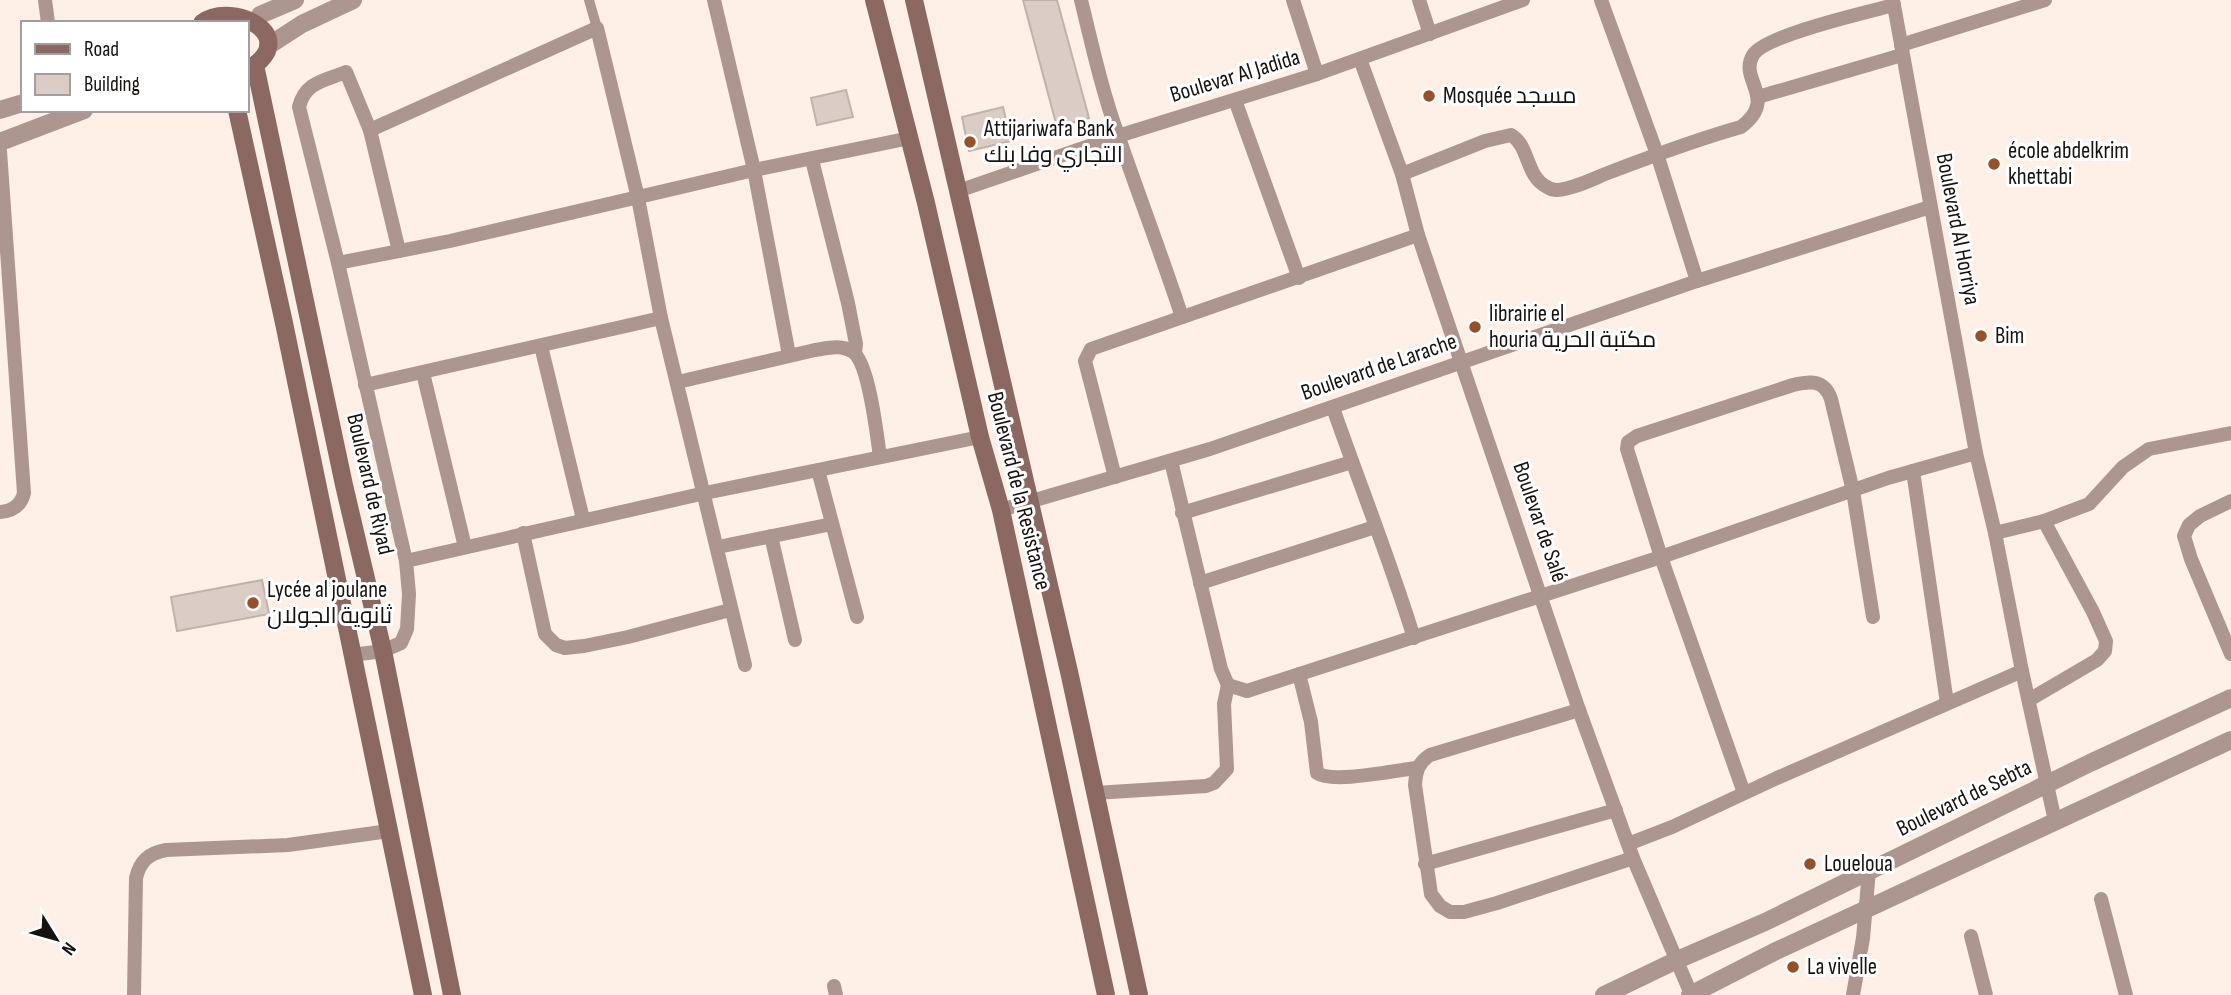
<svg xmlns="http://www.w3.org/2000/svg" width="2231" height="995" font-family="'Sofia Sans Condensed',Cairo,sans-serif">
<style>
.building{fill:#dbccc5;stroke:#c1b3ac;stroke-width:2}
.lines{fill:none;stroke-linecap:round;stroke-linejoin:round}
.pedestrian{stroke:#ad9590;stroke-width:10}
.minor{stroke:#ad9590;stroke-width:14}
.tertiary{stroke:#ad9590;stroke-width:18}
.secondary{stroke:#8b6962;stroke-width:18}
.poi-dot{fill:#975029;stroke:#fff;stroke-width:2.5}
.labels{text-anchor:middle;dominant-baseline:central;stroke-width:6;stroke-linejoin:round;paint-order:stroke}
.street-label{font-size:23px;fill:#17120f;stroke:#fff}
.poi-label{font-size:23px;fill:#17120f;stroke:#fff;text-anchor:start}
</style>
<rect width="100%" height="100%" fill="#feefe7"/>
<g class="building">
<path d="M1023,0H1057L1089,118L1057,127Z"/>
<path d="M846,90L853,117L817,125L811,98Z"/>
<path d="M1003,107L1011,141L969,151L962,117Z"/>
<path d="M262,580L269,614L177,631L171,597Z"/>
</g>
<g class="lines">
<path class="pedestrian" d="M589,0L597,28"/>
<g class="minor">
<path d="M45,0L48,23"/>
<path d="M714,0L754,170L789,355"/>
<path d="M1081,0C1092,45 1102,91 1118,135C1139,196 1162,256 1182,317"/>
<path d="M1293,0L1317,74"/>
<path d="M1419,0L1430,34"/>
<path d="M1601,0L1657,154L1697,281"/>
<path d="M1893,0L1976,453L1995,533L2022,671L2055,821"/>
<path d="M1901,45L2045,0"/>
<path d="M1360,59L1402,174L1418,235L1579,710L1633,858L1691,994"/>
<path d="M1758,97L1902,55"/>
<path d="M1235,100L1299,278"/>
<path d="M370,130L597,28L638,198L661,318L745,665"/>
<path d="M0,151L24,493C21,506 12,511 0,512"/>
<path d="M812,160L848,303L856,344L855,353"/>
<path d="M1402,174L1485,141L1511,135C1530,146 1525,176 1547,187C1550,189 1553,190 1557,190C1575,189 1596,177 1613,171C1655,155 1698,139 1741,127C1779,98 1738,80 1753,55C1765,35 1868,12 1894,5"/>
<path d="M958,191L1118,136L1317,74L1523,0"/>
<path d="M338,263L450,241L754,170L910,138"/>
<path d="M541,346L583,519"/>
<path d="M423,373L465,547"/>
<path d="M678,382L815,350C828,348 841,344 853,352C869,363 877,436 880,457"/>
<path d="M365,385L661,318"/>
<path d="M1333,408C1360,485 1390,560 1414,638"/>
<path d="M1171,461L1221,669L1228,685L1247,691L1661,557L1888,478L1976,453"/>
<path d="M818,470L857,617"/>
<path d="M1913,471L1947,703"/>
<path d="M1115,477L1085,361L1091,349L1418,235"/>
<path d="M2231,501L2200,516L2189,525L2184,536L2191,559L2231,654"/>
<path d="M1001,510L1210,449L1697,281L1930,207"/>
<path d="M1182,513L1352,462"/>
<path d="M523,533L545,634L556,645L565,648L584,646L628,637L730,610"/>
<path d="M1995,533L2044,521L2089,504L2123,467L2149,449L2231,433"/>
<path d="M771,536L795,640"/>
<path d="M718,547L832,524"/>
<path d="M406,561L705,493L980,437"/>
<path d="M1200,583L1375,527"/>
<path d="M352,655L383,651L401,643L407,629L409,594L406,561L394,509L338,263L299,107C305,82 324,81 346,72L370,130L399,251"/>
<path d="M1299,674L1311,722L1317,773C1333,784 1396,770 1417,768"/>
<path d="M2029,700L2097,660L2105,651L2106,641L2093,612L2044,521"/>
<path d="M1579,710L1430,755C1418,763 1416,771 1415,785L1431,894L1440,906L1450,912H1464L1497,903L1633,858"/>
<path d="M1095,793L1206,786L1214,783L1227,769L1224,704L1228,685"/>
<path d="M1744,793L1661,557L1627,449L1628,442L1637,436L1793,385C1810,381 1824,379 1831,399L1853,491L1873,617"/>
<path d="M1628,844L1672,827L1777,778L2022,671"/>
<path d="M1425,864L1616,810"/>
<path d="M2101,899L2126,995"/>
<path d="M1971,936L1986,995"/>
<path d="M834,986L836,995"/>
<path d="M134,995L136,878C140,861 149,853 166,850L288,845L389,831"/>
<path d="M1853,995L1863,938L1869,871"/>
</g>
<g class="tertiary">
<path d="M260,15L295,0"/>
<path d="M268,46L302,24L353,0"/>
<path d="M0,110L23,103"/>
<path d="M0,142L84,110"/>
<path d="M1604,995L1675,961L1765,922L2090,763L2231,698"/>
<path d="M1690,995L1774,952L2231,740"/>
</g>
<g class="secondary">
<path d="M874,0L926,203L980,437L1001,510L1106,995"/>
<path d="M914,0L1070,676L1139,995"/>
<path d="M202,23C233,0 304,37 247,70"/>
<path d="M255,65L344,485L383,651L452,995"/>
<path d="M237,110L284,323L423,995"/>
</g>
</g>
<g class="poi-dot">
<circle cx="1429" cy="96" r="7"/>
<circle cx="970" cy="142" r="7"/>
<circle cx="1994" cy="164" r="7"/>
<circle cx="1475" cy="327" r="7"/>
<circle cx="1981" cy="336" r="7"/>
<circle cx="253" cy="603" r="7"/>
<circle cx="1810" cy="864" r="7"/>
<circle cx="1793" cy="967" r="7"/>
</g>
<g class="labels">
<g class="street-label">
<text transform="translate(1235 76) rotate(-17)">Boulevar Al Jadida</text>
<text transform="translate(1958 229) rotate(79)">Boulevard Al Horriya</text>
<text transform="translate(1379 367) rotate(-19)">Boulevard de Larache</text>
<text transform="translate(370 484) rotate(77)">Boulevard de Riyad</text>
<text transform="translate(1019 491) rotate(76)">Boulevard de la Resistance</text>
<text transform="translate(1540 522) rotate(71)">Boulevar de Salé</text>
<text transform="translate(1964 798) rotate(-26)">Boulevard de Sebta</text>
</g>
<g class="poi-label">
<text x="1443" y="96">Mosquée مسجد</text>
<text x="984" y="129">Attijariwafa Bank<tspan x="984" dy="26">التجاري وفا بنك</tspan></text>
<text x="2008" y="151">école abdelkrim<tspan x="2008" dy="26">khettabi</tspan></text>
<text x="1489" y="314">librairie el<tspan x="1489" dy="26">houria مكتبة الحرية</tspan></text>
<text x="1995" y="336">Bim</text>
<text x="267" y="590">Lycée al joulane<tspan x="267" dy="26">ثانوية الجولان</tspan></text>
<text x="1824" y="864">Loueloua</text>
<text x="1807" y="967">La vivelle</text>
</g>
</g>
<rect x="21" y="21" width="228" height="91" fill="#ffffff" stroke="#a2a09f" stroke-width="2"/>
<rect x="35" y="44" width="35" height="10" fill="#8b6962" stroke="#a2a09f" stroke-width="2"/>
<text x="84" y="56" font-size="21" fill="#17120f">Road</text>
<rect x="35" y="74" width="35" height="21" fill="#dbccc5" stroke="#a2a09f" stroke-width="2"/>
<text x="84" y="91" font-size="21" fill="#17120f">Building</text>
<g transform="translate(56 939) rotate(127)" stroke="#ffffff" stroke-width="5" paint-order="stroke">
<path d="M0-5L12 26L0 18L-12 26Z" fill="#17120f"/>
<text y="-10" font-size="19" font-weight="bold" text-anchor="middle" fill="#17120f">N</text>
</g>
</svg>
